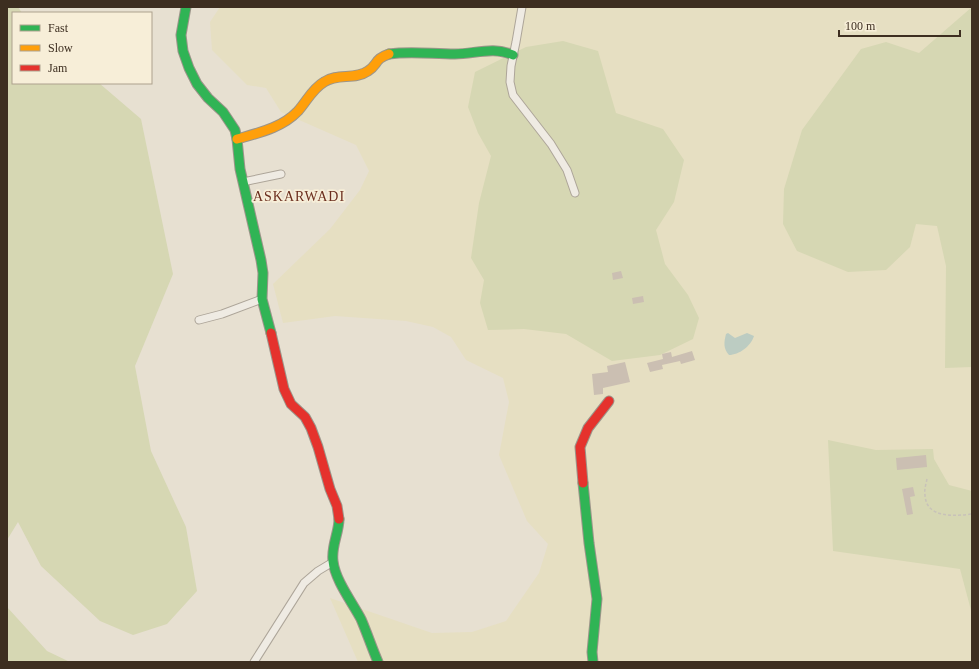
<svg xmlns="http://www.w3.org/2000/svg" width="979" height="669" font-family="Georgia,serif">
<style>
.farmland{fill:#e6dfc2}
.green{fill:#d6d7b3}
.water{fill:#bcccc2}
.building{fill:#cbbfb2}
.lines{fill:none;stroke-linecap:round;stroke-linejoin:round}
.street-casing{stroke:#ada599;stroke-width:9}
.fast-casing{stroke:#9c958a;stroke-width:11}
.slow-casing{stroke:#9c958a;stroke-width:11}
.jam-casing{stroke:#9c958a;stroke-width:11}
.path{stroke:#c8c2b9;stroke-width:1.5;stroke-dasharray:3 2;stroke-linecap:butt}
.street{stroke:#efebe3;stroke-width:7}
.fast{stroke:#30b455;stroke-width:9}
.slow{stroke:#ff9f0a;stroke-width:9}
.jam{stroke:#e5322d;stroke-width:9}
.labels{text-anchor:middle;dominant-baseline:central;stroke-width:3.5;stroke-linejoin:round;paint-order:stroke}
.quarter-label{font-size:14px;letter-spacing:1px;fill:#6b2e1e;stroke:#f7eed8}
</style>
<rect width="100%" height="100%" fill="#e7e0d1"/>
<path class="farmland" d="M220,7H972L915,222L938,225L972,365V493L962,568L972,607V662H358L330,598L432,633L472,632L506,621L539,573L548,544L527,521L499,455L509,402L503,378L466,360L451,337L433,327L406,321L335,316L283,323L273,284L330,229L360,190L369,171L356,145L281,112L266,88L247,85L212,50L210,22Z"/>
<g class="green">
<path d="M7,7H18L22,13H13V83H99L141,119L173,274L135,366L151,451L186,527L197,591L167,624L133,635L100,621L41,566L18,522L7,540Z"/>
<path d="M972,7V367L945,368L946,266L937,226L916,224L910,247L886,270L848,272L797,251L783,224L784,189L802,130L861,49L886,42L919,53Z"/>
<path d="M563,41L598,51L616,113L663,129L684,160L674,202L656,230L665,264L688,295L699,318L693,339L660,355L612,361L566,334L524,329L488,330L480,303L484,280L471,258L479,203L491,156L478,133L468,107L475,72L526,47Z"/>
<path d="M828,440L876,450L933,449L934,459L949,485L972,491V614L960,569L833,551Z"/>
<path d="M7,607L47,651L70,662H7Z"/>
</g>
<path class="water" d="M728,333L735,338L747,333L754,336C751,346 739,355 729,355C723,348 724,342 726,334Z"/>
<g class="building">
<path d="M621,271L623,278L613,280L612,273Z"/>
<path d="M643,296L644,302L633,304L632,298Z"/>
<path d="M692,351L695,360L681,364L680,361L662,365L663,369L650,372L647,363L663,359L662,354L671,352L672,357Z"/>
<path d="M625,362L630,382L603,388V394L594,395L592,374L608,372L607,366Z"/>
<path d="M926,455L927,467L897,470L896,458Z"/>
<path d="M913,487L915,496L910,497L913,514L907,515L902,489Z"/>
</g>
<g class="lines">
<defs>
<g id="street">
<path d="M522,7L516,42L511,66L510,82L513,95L551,144L567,170L575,193"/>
<path d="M243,182L281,174"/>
<path d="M199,320L222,314L262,299"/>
<path d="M254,662L304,583L318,571L333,562"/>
</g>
<g id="fast">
<path d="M186,7L181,35L183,51L189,68L197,84L208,98L223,112L235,130L237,139L240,169L261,260L263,273L262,299L271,333"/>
<path d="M389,54C411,51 432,54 455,54C475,54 493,46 513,55"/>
<path d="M583,483L589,543L597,599L592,652L593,662"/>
<path d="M339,519C339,533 331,546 333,561C335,580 352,602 361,619C367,633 372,648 378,662"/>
</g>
<path id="slow" d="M237,139C258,133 282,128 298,111C307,101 312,89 324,82C337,73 355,80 368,71C378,65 374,59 389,54"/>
<g id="jam">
<path d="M271,333L284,389L291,404L305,417L311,428L318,447L330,489L337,506L339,519"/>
<path d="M583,483L580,447L588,428L609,401"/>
</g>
</defs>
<use href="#street" class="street-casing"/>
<use href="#fast" class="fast-casing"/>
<use href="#slow" class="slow-casing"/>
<use href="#jam" class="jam-casing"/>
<path class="path" d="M927,479C926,484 924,490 925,495C926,519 956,516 972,514"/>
<use href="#street" class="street"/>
<use href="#fast" class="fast"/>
<use href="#slow" class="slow"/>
<use href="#jam" class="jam"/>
</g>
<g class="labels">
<g class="quarter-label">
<text x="299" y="196">ASKARWADI</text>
</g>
</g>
<rect width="979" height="669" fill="none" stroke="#3d2e20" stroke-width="16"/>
<rect x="12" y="12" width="140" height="72" fill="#f7eed8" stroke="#ada18e"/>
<rect x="20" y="25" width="20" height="6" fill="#30b455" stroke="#ada18e"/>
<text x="48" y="32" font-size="12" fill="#3d2e20">Fast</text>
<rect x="20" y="45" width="20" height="6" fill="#ff9f0a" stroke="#ada18e"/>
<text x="48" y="52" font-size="12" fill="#3d2e20">Slow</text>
<rect x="20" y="65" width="20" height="6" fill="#e5322d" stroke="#ada18e"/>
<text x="48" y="72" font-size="12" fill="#3d2e20">Jam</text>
<path d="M839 30v6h121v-6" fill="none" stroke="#3d2e20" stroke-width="2"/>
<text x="845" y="30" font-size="12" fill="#3d2e20" stroke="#f7eed8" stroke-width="3" paint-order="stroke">100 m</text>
</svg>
